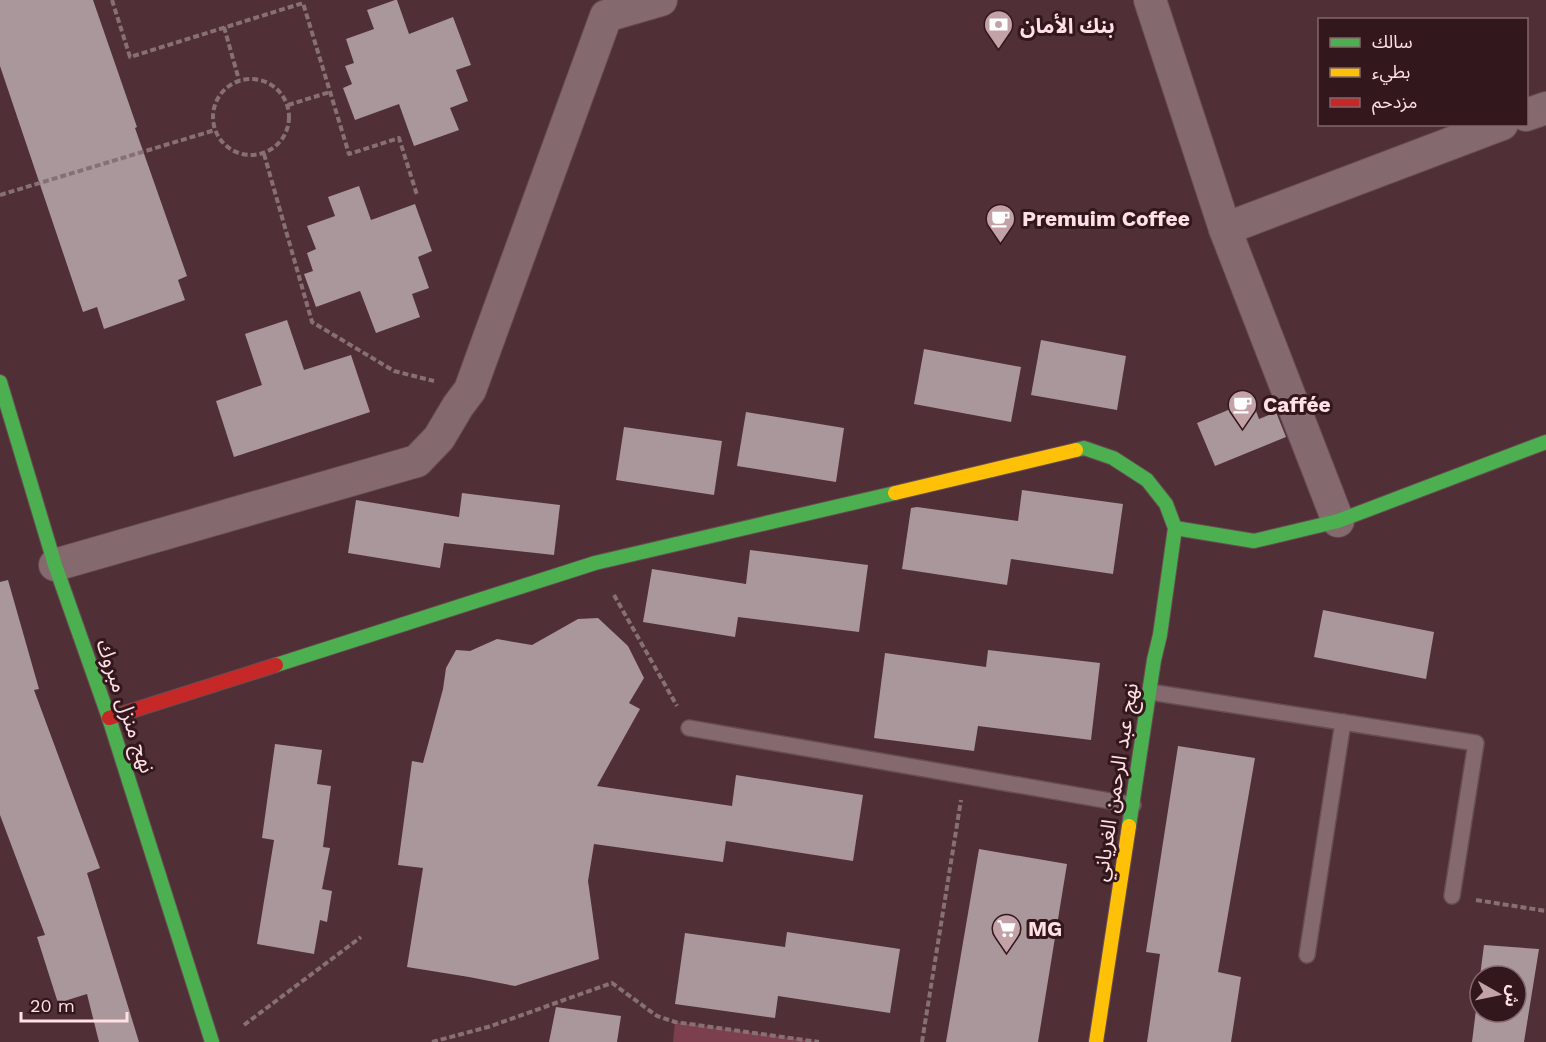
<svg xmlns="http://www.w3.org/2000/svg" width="1546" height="1042" font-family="'Work Sans','Noto Sans Arabic',sans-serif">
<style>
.green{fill:#7b3f4d}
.building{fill:#a9979b}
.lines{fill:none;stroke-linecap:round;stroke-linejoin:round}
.lane-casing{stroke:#674d53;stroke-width:18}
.street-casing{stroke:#674d53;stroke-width:34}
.fast-casing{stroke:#674d53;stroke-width:16}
.slow-casing{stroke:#674d53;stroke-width:16}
.jam-casing{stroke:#674d53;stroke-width:16}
.path{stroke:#877074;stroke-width:4;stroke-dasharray:6 3;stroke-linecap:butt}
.lane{stroke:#846a6f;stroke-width:15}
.street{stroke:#846a6f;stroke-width:32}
.fast{stroke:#4caf50;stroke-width:14}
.slow{stroke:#ffc107;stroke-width:14}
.jam{stroke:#c62828;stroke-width:14}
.labels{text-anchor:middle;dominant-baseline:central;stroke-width:6;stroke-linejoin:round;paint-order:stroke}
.poi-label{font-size:21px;font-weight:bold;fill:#ffe0e4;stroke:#32171c;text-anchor:start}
.street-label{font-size:21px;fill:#ffe0e4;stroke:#32171c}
</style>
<rect width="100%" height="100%" fill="#502f37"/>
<path class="green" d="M675,1022L819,1042H673Z"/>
<g class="building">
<path d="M0,0H93L137,127L135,128L187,276L178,280L185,300L104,329L97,307L83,312L0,66Z"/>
<path d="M395,0H397L409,34L453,17L471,65L456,70L468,101L450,108L459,130L414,146L399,104L355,120L343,88L352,84L345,66L354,63L346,39L374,29L367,10Z"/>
<path d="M359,186L371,220L415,204L432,251L418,257L429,288L412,294L420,317L376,333L360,291L316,307L304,274L313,271L307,253L316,249L307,226L335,216L328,197Z"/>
<path d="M287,320L304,370L351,355L370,412L234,457L216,401L262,385L245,334Z"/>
<path d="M1041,340L1126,356L1117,410L1031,395Z"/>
<path d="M924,349L1021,367L1011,422L914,404Z"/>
<path d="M1252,400L1259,419L1276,412L1286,437L1215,466L1197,423Z"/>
<path d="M746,412L844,428L836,482L737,466Z"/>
<path d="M624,427L722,441L714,495L616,480Z"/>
<path d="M1022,490L1123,504L1113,574L1011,559L1007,585L902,569L911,508L917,507L1018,521Z"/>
<path d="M462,493L560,505L554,555L444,543L440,568L348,553L356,500L459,517Z"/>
<path d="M750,550L868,565L859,632L738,617L735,637L643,622L652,569L746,584Z"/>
<path d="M8,580L39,689L34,690L100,868L87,873L139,1042H99L87,994L58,1003L37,937L45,935L0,815V582Z"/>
<path d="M1323,610L1434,632L1426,679L1314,657Z"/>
<path d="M598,618L628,646L644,678L629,703L640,709L597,786L732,806L736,775L863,795L853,861L726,841L723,862L594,844L588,881L599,959L515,986L469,977L407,967L423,868L398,865L412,761L423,763L443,689L446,668L456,650L470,651L497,639L532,645L578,619Z"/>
<path d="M988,650L1100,663L1091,740L978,726L974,751L874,738L885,653L986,667Z"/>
<path d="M275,744L322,750L317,784L331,786L323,847L330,848L322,889L332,891L327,922L320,920L314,954L257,944L274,840L262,838Z"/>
<path d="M1178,746L1255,758L1218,972L1241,977L1231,1042H1147L1160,954L1146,952Z"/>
<path d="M979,849L1067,864L1038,1042H946Z"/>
<path d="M787,932L900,949L890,1013L778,996L775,1018L675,1004L685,933L785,947Z"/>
<path d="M1484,945L1539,949L1524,1042H1472L1480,977V1012H1516V976H1480Z"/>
<path d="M556,1007L621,1016L617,1042H549Z"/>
</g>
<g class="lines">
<defs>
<g id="lane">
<path d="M1150,692L1476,743L1452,896"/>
<path d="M689,728L1133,805"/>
<path d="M1307,955L1343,722"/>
</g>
<g id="street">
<path d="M1150,0L1225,229L1338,521"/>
<path d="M1526,115L1546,108"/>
<path d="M1225,229L1502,124"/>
<path d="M55,565L417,461L439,438L458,406L470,390L606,16L661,0"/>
</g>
<g id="fast">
<path d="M0,382L55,565L109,718L212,1042"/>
<path d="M1076,450L1084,448L1113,458L1147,480L1166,504L1175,528L1160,635L1154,660L1129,826"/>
<path d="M1175,528L1254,541L1338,521L1546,442"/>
<path d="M276,665L595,563L895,493"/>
</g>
<g id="slow">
<path d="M895,493L1076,450"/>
<path d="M1096,1042L1129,826"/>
</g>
<path id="jam" d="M109,718L276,665"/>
</defs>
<use href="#lane" class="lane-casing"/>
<use href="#street" class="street-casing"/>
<use href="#fast" class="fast-casing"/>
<use href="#slow" class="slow-casing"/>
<use href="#jam" class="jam-casing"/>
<g class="path">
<path d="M112,0L130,57L303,3L349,154L399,138L417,195"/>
<path d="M224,27L239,80"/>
<circle cx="251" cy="117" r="38"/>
<path d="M288,105L330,92"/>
<path d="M264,154L312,322L394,371L434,381"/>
<path d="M0,195L215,130"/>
<path d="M614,595L677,706"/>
<path d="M1476,900L1546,911"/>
<path d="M244,1025L361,937"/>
<path d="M432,1042L488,1027L612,983L657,1016L675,1022L819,1042"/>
<path d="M922,1042L961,800"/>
</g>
<use href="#lane" class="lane"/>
<use href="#street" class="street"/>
<use href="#fast" class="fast"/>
<use href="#slow" class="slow"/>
<use href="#jam" class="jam"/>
</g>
<defs>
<symbol id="bank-pin" viewBox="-11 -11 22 30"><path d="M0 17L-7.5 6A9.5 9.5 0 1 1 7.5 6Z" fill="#c2a2a7" stroke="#32171c"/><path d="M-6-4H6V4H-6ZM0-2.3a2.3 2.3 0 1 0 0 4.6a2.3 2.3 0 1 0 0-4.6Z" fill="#fff"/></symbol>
<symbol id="cafe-pin" viewBox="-11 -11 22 30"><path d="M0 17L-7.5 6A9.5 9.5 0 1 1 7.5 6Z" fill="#c2a2a7" stroke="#32171c"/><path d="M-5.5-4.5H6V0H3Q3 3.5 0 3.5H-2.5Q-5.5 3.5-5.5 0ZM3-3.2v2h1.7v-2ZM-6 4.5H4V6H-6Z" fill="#fff"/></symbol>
<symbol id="supermarket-pin" viewBox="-11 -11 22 30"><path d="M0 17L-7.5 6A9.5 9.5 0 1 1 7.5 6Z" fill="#c2a2a7" stroke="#32171c"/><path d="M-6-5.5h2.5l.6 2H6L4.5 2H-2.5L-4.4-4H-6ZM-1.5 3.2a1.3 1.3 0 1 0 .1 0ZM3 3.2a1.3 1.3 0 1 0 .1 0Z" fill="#fff"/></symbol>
</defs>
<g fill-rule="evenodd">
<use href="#bank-pin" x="982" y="8" width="33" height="45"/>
<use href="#cafe-pin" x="984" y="202" width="33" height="45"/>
<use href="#cafe-pin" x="1226" y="388" width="33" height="45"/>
<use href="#supermarket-pin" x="990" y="912" width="33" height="45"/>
</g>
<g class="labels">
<g class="poi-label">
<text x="1020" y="25">بنك الأمان</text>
<text x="1022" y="218">Premuim Coffee</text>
<text x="1263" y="404">Caffée</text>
<text x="1028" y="928">MG</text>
</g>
<g class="street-label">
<text transform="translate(126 706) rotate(71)">نهج منزل مبروك</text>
<text transform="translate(1115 782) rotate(-81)">نهج عبد الرحمن الغرياني</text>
</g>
</g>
<rect x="1318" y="18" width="210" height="108" fill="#32171c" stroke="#84676c" stroke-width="1.5"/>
<rect x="1330" y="38" width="30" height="9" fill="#4caf50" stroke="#84676c" stroke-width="1.5"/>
<text x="1372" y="48" font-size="18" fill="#ffe0e4">سالك</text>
<rect x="1330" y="68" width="30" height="9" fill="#ffc107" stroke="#84676c" stroke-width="1.5"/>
<text x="1372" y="78" font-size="18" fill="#ffe0e4">بطيء</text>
<rect x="1330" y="98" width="30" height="9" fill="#c62828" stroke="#84676c" stroke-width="1.5"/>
<text x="1372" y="108" font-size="18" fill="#ffe0e4">مزدحم</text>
<g transform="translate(1498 994) rotate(99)"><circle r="28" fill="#32171c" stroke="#84676c" stroke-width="1.5"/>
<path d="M0-4.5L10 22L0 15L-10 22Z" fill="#c2a2a7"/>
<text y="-9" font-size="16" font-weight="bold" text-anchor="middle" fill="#ffe0e4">ش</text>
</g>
<path d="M21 1012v9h106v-9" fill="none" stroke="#ffe0e4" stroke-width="3"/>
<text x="30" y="1012" font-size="18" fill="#ffe0e4" stroke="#32171c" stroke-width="4.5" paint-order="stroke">20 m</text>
</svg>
